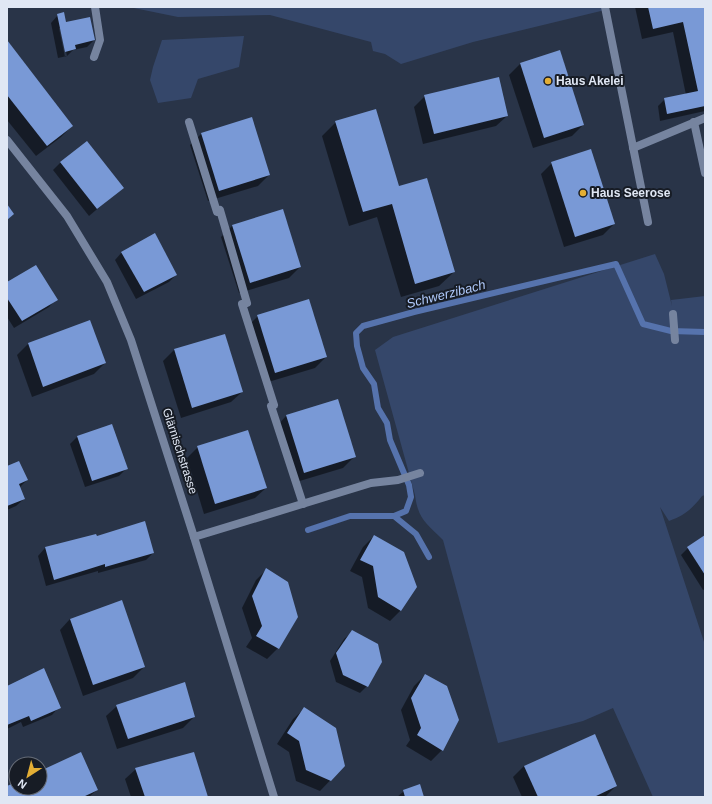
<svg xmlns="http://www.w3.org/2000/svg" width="712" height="804" font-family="Arial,sans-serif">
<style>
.green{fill:#35476a}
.shadow{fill:#0007}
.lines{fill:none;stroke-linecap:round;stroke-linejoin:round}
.stream{stroke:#5673ad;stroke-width:6}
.building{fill:#7999d6}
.service{stroke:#76849f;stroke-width:8}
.pedestrian{stroke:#76849f;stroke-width:8}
.minor{stroke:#76849f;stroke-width:8}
.poi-dot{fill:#e3ae35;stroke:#171c25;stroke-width:1.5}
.labels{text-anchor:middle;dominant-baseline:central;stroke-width:4;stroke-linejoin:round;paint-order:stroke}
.poi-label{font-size:12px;font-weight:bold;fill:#e0e7f4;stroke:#171c25;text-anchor:start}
.street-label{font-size:12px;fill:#e0e7f4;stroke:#171c25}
.water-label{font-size:13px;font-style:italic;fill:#b0cafc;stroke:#171c25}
</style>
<rect width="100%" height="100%" fill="#293448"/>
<g class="green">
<path d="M129,7H605V10L473,42L401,64L385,54L373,51L371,42L270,15L178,17Z"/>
<path d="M244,36L239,67L198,79L191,98L158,103L150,80L153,67L162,40Z"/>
<path d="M655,254L664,274L672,306L671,300L705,296V495L702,496C692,509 685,515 669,521L660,507L705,645V797H653L613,708L583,721L498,743L443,540C426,523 418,519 415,495L375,350L393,337Z"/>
</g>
<g class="shadow">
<path d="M635,7H705V111L660,121L658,106L665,99L686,95L673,32L642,39Z"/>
<path d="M58,15L65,23L94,40L87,47L73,50L67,56L61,28H59L65,57L67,56L58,58L51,23Z"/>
<path d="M7,42L72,126L61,137L36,156L7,120Z"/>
<path d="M560,51L583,125L572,136L533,148L509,75L520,64Z"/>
<path d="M425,96L507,116L496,126L423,144L414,107Z"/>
<path d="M336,122L398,187L454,272L439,286L401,297L377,217L349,226L322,136Z"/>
<path d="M201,134L269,175L258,186L208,201L190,145Z"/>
<path d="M61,162L122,188L89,216L53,170Z"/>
<path d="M552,163L614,224L603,235L564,247L541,174Z"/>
<path d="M283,210L300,267L289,278L239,293L221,237L232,226Z"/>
<path d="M122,252L176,275L169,282L136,299L115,260Z"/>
<path d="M7,284L56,299L49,307L14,328L7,317Z"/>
<path d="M258,316L326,357L315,368L265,383L247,327Z"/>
<path d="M225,335L242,392L231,402L181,418L163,361L174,350Z"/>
<path d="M28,344L105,363L94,374L32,397L17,355Z"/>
<path d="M286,416L354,457L343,468L293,483L276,427Z"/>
<path d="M77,437L126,469L119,476L85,487L70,444Z"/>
<path d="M198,447L266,488L255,498L204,514L187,458Z"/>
<path d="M7,467L27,480L19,488L24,499L16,506L7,510Z"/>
<path d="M96,535L97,538L153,553L146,560L98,573V571L46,586L38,556L45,548Z"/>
<path d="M374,536L401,610L390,621L368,608L362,577L350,571L363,547Z"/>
<path d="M705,537V589L703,590L681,555L688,548Z"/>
<path d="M267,569L278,648L267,659L246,647L252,638L242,608L256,580Z"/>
<path d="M70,619L144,667L133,678L83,696L60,630Z"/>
<path d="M352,632L367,686L360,693L336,682L330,661L344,639Z"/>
<path d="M425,675L458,720L442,750L431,761L406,746L410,740L401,710L414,686Z"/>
<path d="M7,687L59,707L52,715L23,727L21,722L7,729Z"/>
<path d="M117,706L194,717L183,728L117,749L106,716Z"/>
<path d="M304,709L344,766L320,791L296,781L289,752L277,744L293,719Z"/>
<path d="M524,766L616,786L605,797H522L513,777Z"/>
<path d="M136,769L207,797H131L125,779Z"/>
<path d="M40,772L97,790L89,797H7V787L16,783V788H40Z"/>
<path d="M404,791L423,797H397Z"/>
</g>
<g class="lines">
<g class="stream">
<path d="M394,516L406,511L411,497L409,485L390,440L387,423L378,408L374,384L363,368L357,346L356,333L363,326L414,312L616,264L643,324L671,331L705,332"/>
<path d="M308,530L350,516H394L416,534L429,557"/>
</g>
</g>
<g class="building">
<path d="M648,7H705V106L667,114L664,98L698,91L683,22L653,29Z"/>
<path d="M64,12L66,22L90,17L95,40L75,45L76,49L65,52L57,14Z"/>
<path d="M7,40L73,126L47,146L7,95Z"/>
<path d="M560,50L584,125L544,138L520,63Z"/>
<path d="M499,77L508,116L434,134L424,95Z"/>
<path d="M376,109L399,186L427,178L455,272L415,284L392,204L363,212L335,121Z"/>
<path d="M252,117L270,175L219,191L201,133Z"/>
<path d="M87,141L124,188L97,209L60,162Z"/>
<path d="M591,149L615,224L575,237L551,162Z"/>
<path d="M7,204L14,214L7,220Z"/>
<path d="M283,209L301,267L250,283L232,225Z"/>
<path d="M155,233L177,275L144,292L121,252Z"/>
<path d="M36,265L58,300L22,321L7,298V282Z"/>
<path d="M309,299L327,357L275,373L257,315Z"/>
<path d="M90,320L106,363L43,387L28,343Z"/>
<path d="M225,334L243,392L192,408L174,349Z"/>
<path d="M338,399L356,457L304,473L286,415Z"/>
<path d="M112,424L128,469L92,481L77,436Z"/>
<path d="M248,430L267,488L215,504L197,446Z"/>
<path d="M19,461L28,480L19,484L25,499L7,506V466Z"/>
<path d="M145,521L154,553L105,567V564L54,580L45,547L96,534L97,536Z"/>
<path d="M374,535L404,552L417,587L401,611L378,597L373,566L360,560Z"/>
<path d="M705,535V575L687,547Z"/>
<path d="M266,568L288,582L298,617L279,649L256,636L262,626L252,596Z"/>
<path d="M122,600L145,667L93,685L70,619Z"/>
<path d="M352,630L378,644L382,662L368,687L343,675L336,653Z"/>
<path d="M44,668L61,708L31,721L29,716L7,725V686Z"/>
<path d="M425,674L447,686L459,720L443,751L417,735L421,728L411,698Z"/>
<path d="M185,682L195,717L128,739L116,705Z"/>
<path d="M304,707L336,728L345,766L331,781L306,770L299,741L287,733Z"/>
<path d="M595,734L617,786L594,797H538L524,766Z"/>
<path d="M81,752L98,790L83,797H9L7,794V786L16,782V788H40V771Z"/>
<path d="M194,752L208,797H145L135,768Z"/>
<path d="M420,784L424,797H405L403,790Z"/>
</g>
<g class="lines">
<g class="service">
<path d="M94,57L100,40L95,7"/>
<path d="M694,122L705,173"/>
<path d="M633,148L705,118"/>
<path d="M673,314L675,340"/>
<path d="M194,537L371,483L398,480L420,473"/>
</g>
<path class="pedestrian" d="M189,122L217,212L220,210L247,303L242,304L274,405L271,406L303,504"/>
<g class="minor">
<path d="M605,7L648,222"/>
<path d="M7,140L67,216L107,282L131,340L194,537L274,797"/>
</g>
</g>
<g class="poi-dot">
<circle cx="548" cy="81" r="4"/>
<circle cx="583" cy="193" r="4"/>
</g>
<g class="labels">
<g class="poi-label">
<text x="556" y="81">Haus Akelei</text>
<text x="591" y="193">Haus Seerose</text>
</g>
<g class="street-label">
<text transform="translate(180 451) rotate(72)">Glärnischstrasse</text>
</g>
<g class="water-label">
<text transform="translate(446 294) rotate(-14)">Schwerzibach</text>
</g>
</g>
<rect width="712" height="804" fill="none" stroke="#e0e7f4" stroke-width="16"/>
<g transform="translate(28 776) rotate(216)"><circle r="19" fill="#171c25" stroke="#676d78"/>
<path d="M0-3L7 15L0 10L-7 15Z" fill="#e3ae35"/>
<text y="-6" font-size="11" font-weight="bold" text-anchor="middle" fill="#e0e7f4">N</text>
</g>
</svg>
